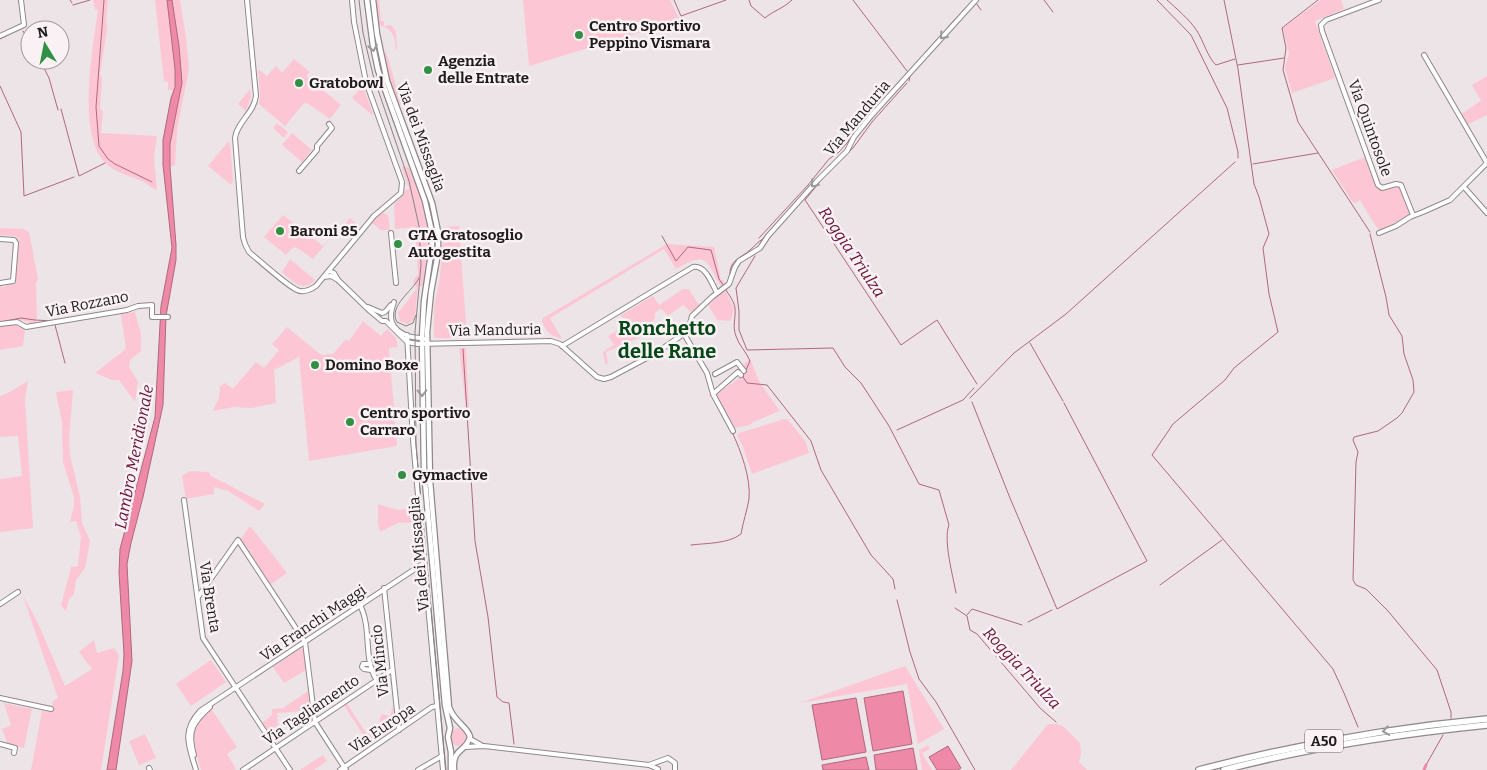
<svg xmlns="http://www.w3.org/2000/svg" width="1487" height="770" font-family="Bitter,serif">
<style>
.green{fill:#fdc6d5}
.water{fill:#ee89a8;stroke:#b0687e}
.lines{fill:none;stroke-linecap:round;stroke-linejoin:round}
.stream{stroke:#b0687e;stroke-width:1}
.canal{stroke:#ee89a8;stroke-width:3}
.minor-casing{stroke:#8f888a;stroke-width:6}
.major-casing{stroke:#8f888a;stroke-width:7}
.highway-casing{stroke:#8f888a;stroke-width:8}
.minor{stroke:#fff;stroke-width:4}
.major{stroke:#fff;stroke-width:4.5}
.highway{stroke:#fff;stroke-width:5.5}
.tram{stroke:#898384;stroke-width:1}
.oneway{stroke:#9a9999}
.poi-dot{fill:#319043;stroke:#f9f1f3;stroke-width:2}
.labels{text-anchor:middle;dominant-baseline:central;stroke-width:5;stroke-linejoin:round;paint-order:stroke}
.shield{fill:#f9f1f3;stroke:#605c5d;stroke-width:1}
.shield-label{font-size:14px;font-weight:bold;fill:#1f1c1d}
.poi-label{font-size:15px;font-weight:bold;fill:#1f1c1d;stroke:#f9f1f3;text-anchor:start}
.street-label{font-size:15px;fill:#1f1c1d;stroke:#f9f1f3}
.water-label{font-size:16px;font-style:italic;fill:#690f37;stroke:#f9f1f3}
.district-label{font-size:20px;font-weight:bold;fill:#054717;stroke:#f9f1f3}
</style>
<rect width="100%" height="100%" fill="#ece4e6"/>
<g class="green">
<path d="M93,0H108L106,21L107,29L100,75L102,78L100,109L103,111L101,133L157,136L154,157L157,190C151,188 149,185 144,182C133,176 120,175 109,166C75,140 93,48 98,10L95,9Z"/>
<path d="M155,0H167L175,69L174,90H168V82L164,81Z"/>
<path d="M172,0H180L186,38L189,69L177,130L175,165L170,167V144L182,83L179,46Z"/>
<path d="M376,0H379L381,21H384V26L391,25L396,32L397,49L396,50C395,36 393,29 379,25Z"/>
<path d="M523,0H670L680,20L529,66Z"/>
<path d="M1321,0H1341L1344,9L1315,21L1335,78L1292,93L1285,68L1289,53L1283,28Z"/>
<path d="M386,51L401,104L399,103C394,92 382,62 386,51Z"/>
<path d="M294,59L310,72L306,76L341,105L330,119L307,103L303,104L285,126L259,104L260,96L258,69L267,76L276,66L282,73Z"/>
<path d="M1487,76V115L1467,125L1461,114L1481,101L1472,85Z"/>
<path d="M363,86L373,114L372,115L352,98Z"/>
<path d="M250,89L251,97L246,111L238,104Z"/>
<path d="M277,123L288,132L284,138L273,128Z"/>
<path d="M292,133L312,150L302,162L282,145Z"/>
<path d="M228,142L230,143L233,181L231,185L208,166Z"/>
<path d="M1365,157L1378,189L1393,185H1401L1411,214L1380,231L1373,222L1360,200L1354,204L1332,170Z"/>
<path d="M403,166L409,168C419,192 430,217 429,243C429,258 426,272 423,286H418L415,318L408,324L400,321L398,313L418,287L416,288L413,281L418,274L415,227L395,229L394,204L404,194L405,190L409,189L402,168Z"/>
<path d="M383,213L388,215L390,230H381L372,223L379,215Z"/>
<path d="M283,215L323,246L348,217L313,259L296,247L291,249L286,255L264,237Z"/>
<path d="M350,218L360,227L350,238L351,236L342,228Z"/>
<path d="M459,226L467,338H434V308L440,277L444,227Z"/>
<path d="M0,228L23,229L29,232L38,279L36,283L37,317L35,324L21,320L0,322V286L4,287L14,282L19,240L15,236L0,235Z"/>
<path d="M667,244L714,247L721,280L725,281L721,287C706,259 707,251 676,269L664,249L550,318L562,339C551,335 547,334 542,321L543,318Z"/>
<path d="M290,259L315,280C303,293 292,281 282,272Z"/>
<path d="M683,289H689L698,304L700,303L702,305L697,310L696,308L691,312L683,305L668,316L664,311L660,309L655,313V317L645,335L606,352L608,364H605L603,352L614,345L608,336L627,325L621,315L653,296L659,305Z"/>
<path d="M725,290L734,308L731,321L717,320L708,305Z"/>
<path d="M135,312L141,334V351L130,360L129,367L138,382L135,402L119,380H112L95,373L126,349L121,314Z"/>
<path d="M363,321L381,336L387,329L396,338L398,347L389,348L397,446L309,461L299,357L274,370L276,403L252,408L234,407L213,411L219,397L220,386L225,383L233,389L256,362L264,368L279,350L272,344L287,327L321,355L333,354L346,339L349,341Z"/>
<path d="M18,324L25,329L23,346L0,350V325Z"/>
<path d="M459,348H466L469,415L467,416Z"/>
<path d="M750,359L760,383L780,411L753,422L750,425L735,428L716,395L739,378L747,369L742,366Z"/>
<path d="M28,381L25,400L33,528L0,532V479L22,476L18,436L0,437V396L8,393Z"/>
<path d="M73,390L69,440L70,455L80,497L82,523L90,541L85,568L76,580L74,594L69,599L66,611L61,606L71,567L78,566L81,537L76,521L70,522L74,506V497L63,462L62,422L56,392Z"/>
<path d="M785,419L788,420L806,442L809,453L752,474L743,447L737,435L739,433Z"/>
<path d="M190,471L209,472L211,476L265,504L259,511L228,491L214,487V494L186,499L182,476Z"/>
<path d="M378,504L398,510L415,508L416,522L398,523L380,532L378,524Z"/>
<path d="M249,527H251L287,573L270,585L240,540Z"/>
<path d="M23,596L37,621L65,686L92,669L79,652L94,640L97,653L114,648L119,655L101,770H31L42,711L48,712L49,710H51L53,701L58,698Z"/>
<path d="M301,648L304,650L306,670L284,683L273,667Z"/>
<path d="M211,660L226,682L191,706L176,684Z"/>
<path d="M905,666L944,729L918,744L907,684L800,703Z"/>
<path d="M308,691L311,717L303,711L277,713L279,741L275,743L262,723L272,715V709L283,708Z"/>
<path d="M346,702L366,733L369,734L378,730L381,714L390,716L393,706L396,728L370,745L343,704Z"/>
<path d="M4,703L32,709L24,748L8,745L2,729L11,725Z"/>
<path d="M212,710L237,747L227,754L236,769L234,770H201C194,744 186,727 212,710Z"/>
<path d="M1048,724H1057L1064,727L1080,743L1081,753L1079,762L1087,770H1011Z"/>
<circle cx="459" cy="737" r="9"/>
<path d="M145,734L156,758L139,765L129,741Z"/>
<path d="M928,745L930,749L922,753L932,770H922L919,750Z"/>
<path d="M323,755L327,761L314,770H300Z"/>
</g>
<g class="water">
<path d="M167,0H172L179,46L182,83L170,144V167L176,245V260L166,316L163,405L143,497L131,543L127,564L132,661L116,770H107L123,671L124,654L119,573L120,549L155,417L161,306L172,248L163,165V140L171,98L175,87V69Z"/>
<path d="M903,691L912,744L873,751L864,698Z"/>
<path d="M856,698L866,752L822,760L812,705Z"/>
<path d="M948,746L961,768L958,770H937L929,757Z"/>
<path d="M913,748L917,770H876L874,755Z"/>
<path d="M866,757L869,770H823L822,765Z"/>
</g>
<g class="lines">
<g class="stream">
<path d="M19,0L22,24"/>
<path d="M70,0L72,3"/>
<path d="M104,0L96,107L99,146L108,159L115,164L152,182"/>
<path d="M674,0L681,16L726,0"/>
<path d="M749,0L751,6L765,18C773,11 784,8 792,0"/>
<path d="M853,0L907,71"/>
<path d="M979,0L976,3L981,10"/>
<path d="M1044,0L1053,12"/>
<path d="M1157,0L1191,35L1227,108L1238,152V158"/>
<path d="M1167,0C1177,9 1190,20 1197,31C1203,40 1208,58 1216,65L1235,59"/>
<path d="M1224,0L1238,69L1254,184L1259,197L1269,234L1263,248L1269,294L1278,332L1234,368L1225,380L1173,424L1152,455L1333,669L1344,693L1358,727"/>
<path d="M1318,0L1282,28L1286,48L1283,70L1298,122L1370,232"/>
<path d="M73,5L90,0"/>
<path d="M947,28L973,0"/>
<path d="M23,31L30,43"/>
<path d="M0,39L22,28"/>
<path d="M40,60L49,78L58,110"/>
<path d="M1238,65L1284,58"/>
<path d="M909,81L910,76"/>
<path d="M0,86L21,132L24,196L74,177"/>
<path d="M893,89L941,35"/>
<path d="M61,109L79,176L105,163"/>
<path d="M849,145L848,141L865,120"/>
<path d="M1253,164L1318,153"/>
<path d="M835,165L853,148L872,122L907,83"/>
<path d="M822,179L805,200L901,345L937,320L977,384"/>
<path d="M810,186L847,148"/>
<path d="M1370,234L1386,297L1389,315L1402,336L1404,354L1413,380L1414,392L1402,413L1397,418L1378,431L1354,437L1353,440L1358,452L1356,462L1353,580L1356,585L1366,589L1388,611L1437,670L1451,712V718"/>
<path d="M662,236L676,261L688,247L711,250L719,279L724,286"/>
<path d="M759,238L808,185L829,159L839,152L848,142"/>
<path d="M759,246L762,240"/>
<path d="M755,256L736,288L739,311V330L747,350L833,348L845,367L861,383L889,426L919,484L939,490L949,525C943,540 953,576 956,593"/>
<path d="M730,275C729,260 741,258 750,250C755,246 757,242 763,239L799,199"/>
<path d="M726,290C729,295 734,301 735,308C736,318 732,326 736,336C739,346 746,351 750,361L746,370"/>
<path d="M0,322L21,318L35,320L53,321"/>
<path d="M55,325L65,363"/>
<path d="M1030,343L1063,401"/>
<path d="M463,349L475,541L488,617L497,697L503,702L509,703L514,744"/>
<path d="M744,373L743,377L747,383L767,385L811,441L821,470L871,555L893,579L895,589"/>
<path d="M970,398L1014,353L1066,314L1235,162"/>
<path d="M972,402L1010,498L1057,609L1147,561L1064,403"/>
<path d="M897,430L963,400L974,388"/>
<path d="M691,545C707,543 728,544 741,534C743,522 747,511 749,499C751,478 741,451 732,432"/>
<path d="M1160,585L1222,540"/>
<path d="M897,600L910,652L919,679L936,702L975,770"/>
<path d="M955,608L967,616L970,630L977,634L1040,708L1056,722"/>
<path d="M967,615L972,609L1022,625"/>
<path d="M1028,622L1052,610"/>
<path d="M1426,765L1443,735"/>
</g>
<path class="canal" d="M1424,770L1426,765"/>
<defs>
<g id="minor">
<path d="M247,0L256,96C254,113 237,122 235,138L243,237L245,244L249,252C260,261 286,285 297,290C303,293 310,290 316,286L374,216L401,193L402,182L366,82L354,22L352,0"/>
<path d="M1379,0L1326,20L1321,25L1322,31L1378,185L1382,188L1396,184L1401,185L1413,215"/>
<path d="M0,36L24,25L21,0"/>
<path d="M1424,55L1487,163"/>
<path d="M299,171L317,150V146L332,128L329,124"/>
<path d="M1464,187L1487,213"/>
<path d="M391,233L396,283"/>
<path d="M1379,233L1396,226L1410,217L1423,212L1450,200L1487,163"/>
<path d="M0,239L14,240L16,243L13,281L0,283"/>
<path d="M329,271L334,273L338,280"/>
<path d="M324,277L331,276L338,280L370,311L382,321H386L407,342L418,344L551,341L560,344L597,377L604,379L611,377L656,353L688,331L692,316L712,297L729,284L735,267L739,261L760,248L768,236L817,181L847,151L854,137L871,116L976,0"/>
<path d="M394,302C388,318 390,329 408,336C413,338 419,337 424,339"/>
<path d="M368,307L382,313L385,312L391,305"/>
<path d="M0,324L17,322L26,327L127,310L138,306L152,305V317H168"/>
<path d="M684,334L707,373L713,394L733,431"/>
<path d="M407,335L413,440L443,770"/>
<path d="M562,346L693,267C706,265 712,284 717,293"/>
<path d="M715,374L737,362L744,371"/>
<path d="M713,394L738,372L741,375"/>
<path d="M184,500L203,638L290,770"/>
<path d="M384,588L399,730"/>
<path d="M198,597L238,540L305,642L315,722L346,770"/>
<path d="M0,604L18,592"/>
<path d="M360,605C372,628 363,658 376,679"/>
<path d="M370,664H363L362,667L364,669L371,670"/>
<path d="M0,698L51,709"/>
<path d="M470,739L481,745"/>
<path d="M0,744L15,748L14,753"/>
<path d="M465,747L484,746L649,765L668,758L675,763V770"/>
<path d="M194,755C187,731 193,722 210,707"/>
<path d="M649,765L658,769"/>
<path d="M149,768L150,770"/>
<path d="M196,770C189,746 181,732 200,711L424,563"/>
<path d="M243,770L392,670"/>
<path d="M340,770L432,707L437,706"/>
<path d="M418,770L442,756"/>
</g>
<g id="major">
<path d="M367,0L373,46L378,70L425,201L431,228L432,247L424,301L422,338L424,470L445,705L450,728L448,737L451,752V770"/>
<path d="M373,0L377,34L387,81L432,203L438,232V253L431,292L427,332L430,481L449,707C454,722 468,727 470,737C466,753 452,747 454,770"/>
</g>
<g id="highway">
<path d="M1199,770C1294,745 1390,728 1487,719"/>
<path d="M1224,770C1310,747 1399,734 1487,725"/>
</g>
</defs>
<use href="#minor" class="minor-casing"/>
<use href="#major" class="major-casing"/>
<use href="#highway" class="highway-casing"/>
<use href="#minor" class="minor"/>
<use href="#major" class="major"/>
<use href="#highway" class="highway"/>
<g class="tram">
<path d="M359,0L363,33L373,75L409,181L419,226L421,265L415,332L416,445L446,770"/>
<path d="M416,315L413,323L406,326L397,322C388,306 413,291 419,278"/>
</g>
</g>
<defs><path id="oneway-chevron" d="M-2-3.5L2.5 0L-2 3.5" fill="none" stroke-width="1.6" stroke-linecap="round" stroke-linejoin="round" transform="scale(1.25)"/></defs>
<g class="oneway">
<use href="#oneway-chevron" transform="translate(943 36) rotate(132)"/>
<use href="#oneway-chevron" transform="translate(373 48) rotate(80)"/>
<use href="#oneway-chevron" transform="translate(814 184) rotate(130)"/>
<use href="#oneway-chevron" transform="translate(422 393) rotate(89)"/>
<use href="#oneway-chevron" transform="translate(1386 731) rotate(171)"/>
</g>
<g class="poi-dot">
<circle cx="579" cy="35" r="5"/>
<circle cx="428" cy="70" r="5"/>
<circle cx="299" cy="83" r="5"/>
<circle cx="280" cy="231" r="5"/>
<circle cx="398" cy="244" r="5"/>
<circle cx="315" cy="365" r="5"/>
<circle cx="350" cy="422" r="5"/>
<circle cx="402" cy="475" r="5"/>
</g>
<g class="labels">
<rect class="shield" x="1305" y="729.5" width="38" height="23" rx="4"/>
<g class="shield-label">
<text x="1324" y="741">A50</text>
</g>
<g class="poi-label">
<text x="589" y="26">Centro Sportivo<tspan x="589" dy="17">Peppino Vismara</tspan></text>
<text x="438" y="61">Agenzia<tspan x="438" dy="17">delle Entrate</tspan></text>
<text x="309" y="83">Gratobowl</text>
<text x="290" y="231">Baroni 85</text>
<text x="408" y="235">GTA Gratosoglio<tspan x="408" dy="17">Autogestita</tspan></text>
<text x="325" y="365">Domino Boxe</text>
<text x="360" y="413">Centro sportivo<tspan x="360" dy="17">Carraro</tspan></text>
<text x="412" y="475">Gymactive</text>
</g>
<g class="street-label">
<text transform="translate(857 118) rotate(-50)">Via Manduria</text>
<text transform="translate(1370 128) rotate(70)">Via Quintosole</text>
<text transform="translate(421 137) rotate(70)">Via dei Missaglia</text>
<text transform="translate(87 304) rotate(-11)">Via Rozzano</text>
<text transform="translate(495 330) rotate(-1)">Via Manduria</text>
<text transform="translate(419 554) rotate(-95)">Via dei Missaglia</text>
<text transform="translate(210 597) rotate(81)">Via Brenta</text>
<text transform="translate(313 623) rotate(-34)">Via Franchi Maggi</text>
<text transform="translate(380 661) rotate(-96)">Via Mincio</text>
<text transform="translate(311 710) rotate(-34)">Via Tagliamento</text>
<text transform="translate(382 728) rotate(-34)">Via Europa</text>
</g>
<g class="water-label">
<text transform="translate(852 252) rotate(56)">Roggia Triulza</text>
<text transform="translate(134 457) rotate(-79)">Lambro Meridionale</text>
<text transform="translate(1022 668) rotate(47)">Roggia Triulza</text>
</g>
<g class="district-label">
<text x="667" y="328">Ronchetto<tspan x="667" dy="23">delle Rane</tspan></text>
</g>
</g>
<g transform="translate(45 45) rotate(350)"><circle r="24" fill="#f9f1f3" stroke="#a29c9d"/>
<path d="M0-4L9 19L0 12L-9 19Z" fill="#319043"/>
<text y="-8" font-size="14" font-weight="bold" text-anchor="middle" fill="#1f1c1d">N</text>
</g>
</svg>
